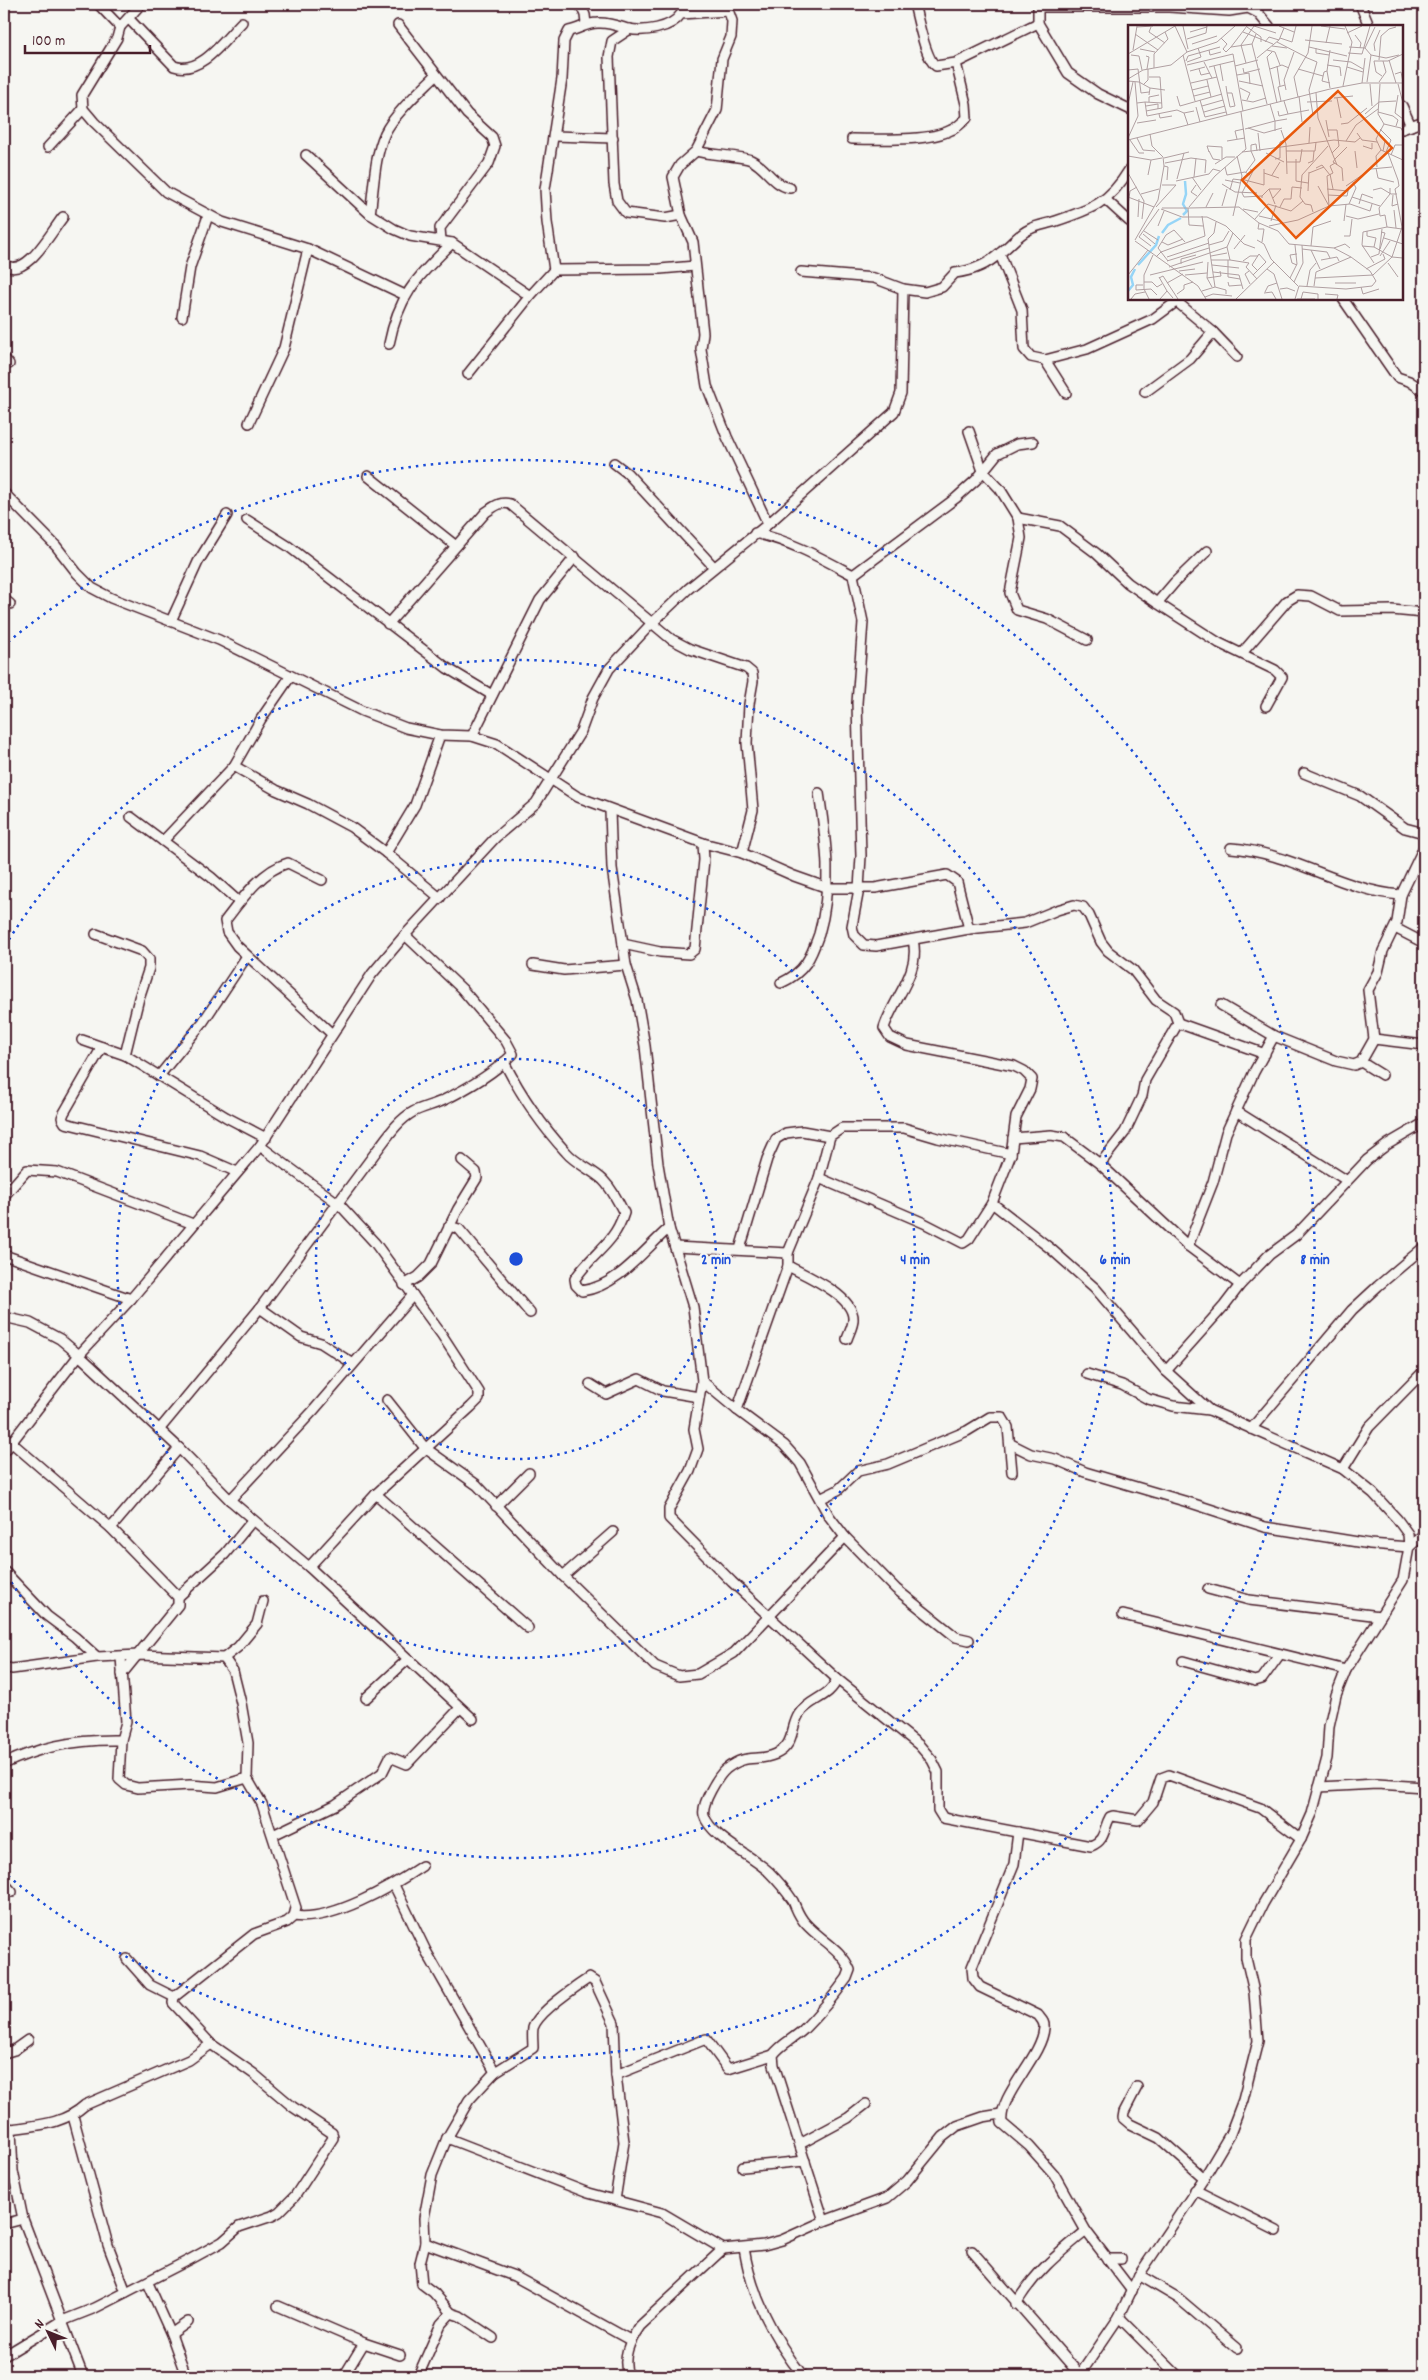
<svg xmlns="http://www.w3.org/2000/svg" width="1428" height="2380" font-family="Dekko,sans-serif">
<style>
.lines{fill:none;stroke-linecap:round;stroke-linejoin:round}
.minor-casing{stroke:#4a1f2b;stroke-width:12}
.minor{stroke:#f6f6f2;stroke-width:9}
.ring{fill:none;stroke:#1d4ed8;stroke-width:2.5;stroke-dasharray:2.5 5}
.inset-river{fill:none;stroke:#96d5f7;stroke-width:2.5}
.inset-road{fill:none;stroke:#b1a0a2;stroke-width:1}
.view{fill:#e8590c;fill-opacity:0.15;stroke:#e8590c;stroke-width:2.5}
.inset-edge{fill:none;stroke:#4a1f2b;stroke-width:2.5}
.centre{fill:#1d4ed8;stroke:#f6f6f2;stroke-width:2.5}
.ring-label{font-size:15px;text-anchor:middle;font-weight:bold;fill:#1d4ed8;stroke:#f6f6f2;stroke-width:4.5;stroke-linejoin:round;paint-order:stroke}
</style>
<rect width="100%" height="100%" fill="#f6f6f2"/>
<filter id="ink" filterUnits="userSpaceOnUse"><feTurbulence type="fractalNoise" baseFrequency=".02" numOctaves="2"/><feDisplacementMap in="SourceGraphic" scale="10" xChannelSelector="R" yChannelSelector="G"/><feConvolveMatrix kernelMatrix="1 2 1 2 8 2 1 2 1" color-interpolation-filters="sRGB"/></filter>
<g filter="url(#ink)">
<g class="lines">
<defs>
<g id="minor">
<path d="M98,4L120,27"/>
<path d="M141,4L120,27L117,38L82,95L83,109L94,122L166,192L222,222L308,249L405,295"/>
<path d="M580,4L585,15L586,24"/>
<path d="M726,4L732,21L731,37L722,59L717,110L696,151L680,165L673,177L681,215L693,242L703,333L701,349L707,386L727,437L768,524"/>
<path d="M914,4C918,18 925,59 936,66L956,63L1038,23"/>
<path d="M1038,4V23L1068,73L1098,94L1129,109"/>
<path d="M1360,4L1369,26"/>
<path d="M1039,7H1169L1229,11L1248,8L1258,13L1269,26"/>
<path d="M129,19L174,66C201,75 224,40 242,22"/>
<path d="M398,25L467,114L492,137L495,146L489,163L440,228L441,240"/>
<path d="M630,29L612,41L609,57L614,184L617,201L626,213L665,218L681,215"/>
<path d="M1402,106L1411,126"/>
<path d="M1402,129L1424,121"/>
<path d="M555,136L613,138"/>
<path d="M852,139C878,139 928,142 951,130C957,128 962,122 967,118L966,104L956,63"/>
<path d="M48,147L83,109"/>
<path d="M696,151C709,155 742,156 751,160C766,167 773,185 790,188"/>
<path d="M306,155L370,214L394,229L410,236L452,243L530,296"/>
<path d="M1106,200L1129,221"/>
<path d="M370,214C374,188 374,157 385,133C394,114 421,90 436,75"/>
<path d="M1000,254L1022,310L1024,349L1031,357L1045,360L1087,349L1153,319L1180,299"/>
<path d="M4,264C25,281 51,232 63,217"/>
<path d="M554,270L660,269L695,266"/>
<path d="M801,272L874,278L903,289L925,292L942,287L955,273C972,271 987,265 1000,253C1011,245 1017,235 1030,229C1037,225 1047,224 1056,221C1092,209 1109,203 1129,170"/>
<path d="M1343,299L1397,377L1409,381L1424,391"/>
<path d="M1177,302L1213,332L1237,357"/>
<path d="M182,317L190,267L208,216"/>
<path d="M389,344C399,294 417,278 452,243"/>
<path d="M4,358L9,364"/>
<path d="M1045,360L1066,393"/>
<path d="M468,374L530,296L554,270L547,222L545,189L562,79L564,41L569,31C580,29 586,23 598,23C608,22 618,26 628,29C644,32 671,29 681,14L728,11"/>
<path d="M1145,392L1190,359L1213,332"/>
<path d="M249,423L284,348L308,249"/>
<path d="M969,431L983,471L1000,489L1018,518L1021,538L1010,593L1017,610L1047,619L1087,640"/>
<path d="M614,463L627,473L714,567"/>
<path d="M368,476L456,546"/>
<path d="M4,493L56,546L77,573L92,588L111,598L219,640L362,711L406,728L440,735L472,736L497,744L578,797L703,843L742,853L794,876L828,888H875L947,875L957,882L969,929"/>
<path d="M1018,518L1060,526L1096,553L1128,583L1157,603L1219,643L1275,670L1282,677L1266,706"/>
<path d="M247,520L288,546L447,668L492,695"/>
<path d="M755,533C791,541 821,558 853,575L863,622L857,703L861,856L859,889L852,926L854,935L864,945L876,946L969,929L1025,923L1057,910L1074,905L1083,907L1089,915L1101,942L1108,951L1133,970L1156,1000L1174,1012L1178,1023"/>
<path d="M853,575L956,498L976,480L997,454L1017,444L1033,442"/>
<path d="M4,599L10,604"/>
<path d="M1157,603L1175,582L1207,551"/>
<path d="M171,621L198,562L227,515"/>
<path d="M388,624L486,512C494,507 500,501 510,504L671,639L690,649L746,668L752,673L753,681L749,704L747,743L753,810L742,853"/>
<path d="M1242,653L1287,601L1297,595L1311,596L1340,611L1392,610L1424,613"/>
<path d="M472,736L540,600L575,557"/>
<path d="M234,766L276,790L308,804L351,827L386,853L440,898"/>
<path d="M1304,773L1360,796L1405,828L1424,833"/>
<path d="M610,811L612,868L626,965L637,1000L645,1046L658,1164L669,1228L693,1307L702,1381L694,1429L698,1449L690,1471L669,1509V1518L732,1582L837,1679L919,1745L932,1760L938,1772V1810L943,1818L1091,1846C1106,1840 1103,1829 1110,1817L1113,1816L1138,1820L1153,1802L1161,1778L1169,1775L1260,1808L1301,1839"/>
<path d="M131,817L211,877L239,902"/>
<path d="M163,841L234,766L261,719L290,677"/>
<path d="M1231,848C1291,852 1342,891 1401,895"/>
<path d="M386,853L415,805L440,735"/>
<path d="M322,880L288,863C262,870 241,900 225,921L227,932L237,946L332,1034"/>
<path d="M1395,928L1424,943"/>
<path d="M96,934L142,951L149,959V968L139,998L125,1055"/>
<path d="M913,940C921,972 893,999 884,1028L890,1037L907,1045L1014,1066L1024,1071L1032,1079L1030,1089L1016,1117L1011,1154L992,1203L1051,1249L1095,1288L1166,1371L1209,1410L1343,1469L1373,1493L1397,1519L1408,1534L1409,1547L1403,1580L1346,1670L1336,1695L1329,1726L1327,1758L1312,1814L1301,1839L1263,1904L1246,1939V1958L1254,1992L1258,2041L1243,2100L1230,2134L1204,2178L1139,2275L1119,2317L1079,2376"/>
<path d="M623,944L660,952L689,954L695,949L704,860L703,843"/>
<path d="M533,965L564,970L626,965"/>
<path d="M781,983C805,972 811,957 819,934C833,886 826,841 819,793"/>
<path d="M1221,1005L1274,1036L1336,1061L1354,1065L1361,1062L1374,1039L1368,990L1378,972L1383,951L1397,922L1401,895L1424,847"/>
<path d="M1178,1023L1265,1054"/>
<path d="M1374,1039L1424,1045"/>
<path d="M82,1040L125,1055L226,1117L266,1138"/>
<path d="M102,1047L64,1113L62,1118L65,1123L200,1156L237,1172"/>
<path d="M504,1062C521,1095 541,1125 566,1152C576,1164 591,1169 603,1180C612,1189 618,1201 624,1213C614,1245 592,1253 575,1279L576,1285L582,1291C618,1286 643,1251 669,1228"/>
<path d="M1361,1062L1382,1075"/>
<path d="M159,1076L203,1022L247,956"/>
<path d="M1236,1111L1346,1180"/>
<path d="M1013,1138L1051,1135L1064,1137L1100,1164L1188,1246L1240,1285"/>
<path d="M260,1146L339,1204L375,1243L442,1335L479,1392V1399L471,1407L376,1494L309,1567"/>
<path d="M1100,1164L1125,1132L1142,1096L1145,1080L1178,1023"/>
<path d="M819,1178L924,1223L963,1243L969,1239L992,1203"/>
<path d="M4,1196L27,1170L57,1172L193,1224"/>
<path d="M449,1226L459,1229L530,1313"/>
<path d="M1188,1246L1213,1182L1226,1133L1254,1072L1274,1036"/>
<path d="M675,1247L788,1253"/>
<path d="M740,1249L767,1159L776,1139L786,1133L802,1131L830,1136"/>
<path d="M4,1255L131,1299"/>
<path d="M788,1266C805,1275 855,1296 853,1320C853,1326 849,1333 847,1339"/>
<path d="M404,1285L418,1277L431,1264L458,1209L477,1178L476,1172L462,1160"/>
<path d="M260,1308L301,1337L321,1343L352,1363"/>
<path d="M4,1317L30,1323L60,1339L79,1355L179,1448L230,1500L309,1567L473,1719"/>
<path d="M1166,1371L1224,1306L1240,1285L1269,1255L1296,1235L1367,1160L1388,1144L1424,1123"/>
<path d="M1087,1374L1122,1385L1148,1399L1173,1406L1209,1410"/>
<path d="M702,1381L737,1410L784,1445L800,1463L829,1516L845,1537L896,1589L956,1637L969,1640"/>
<path d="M590,1384L606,1394L639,1379L663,1391L699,1397"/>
<path d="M387,1400L425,1448L477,1485L563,1576L655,1666L679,1676L698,1674L734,1653L845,1537"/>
<path d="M737,1410L788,1266V1253L819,1178L830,1136L842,1128H904L938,1138L1011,1154"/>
<path d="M1251,1429L1352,1310L1378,1286L1424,1247"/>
<path d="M159,1430L260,1308L381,1145C390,1133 400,1119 413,1112C422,1107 433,1105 442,1101C467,1089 494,1073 513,1054L506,1041L462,989L405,935"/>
<path d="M4,1436L111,1528L178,1597V1605L122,1674"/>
<path d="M1011,1444L1031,1454L1055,1459L1085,1472L1191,1503L1265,1527L1370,1544L1409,1547L1424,1534"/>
<path d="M4,1452L79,1355L131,1299L260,1146L372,974L405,935L496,837L536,803L581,731L593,698L609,669L651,624L688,589L768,524L894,412L901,393L903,289"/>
<path d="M1343,1469L1369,1427L1424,1371"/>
<path d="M376,1494L528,1628"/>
<path d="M820,1499L838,1490L858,1471L888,1464L967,1431L990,1417H1002L1008,1427L1012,1472"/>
<path d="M230,1500L313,1411L413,1295"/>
<path d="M496,1506L529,1473"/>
<path d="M111,1528L179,1448"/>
<path d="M4,1571L47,1616L75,1637L97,1657"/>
<path d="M563,1576L613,1532"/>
<path d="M1208,1589L1249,1600L1380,1616"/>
<path d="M178,1597L225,1554L253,1520"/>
<path d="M1123,1615L1346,1670"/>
<path d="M121,1657L126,1722L121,1740L119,1779L126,1785L138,1788L190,1785L217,1787L247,1778"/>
<path d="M224,1658L233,1671L241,1703L248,1743L247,1778L262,1804L296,1908L294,1916"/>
<path d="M1183,1661L1255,1681L1262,1679L1280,1654"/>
<path d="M4,1667L12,1669L97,1657L139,1655L224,1658L238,1647L257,1624L263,1601"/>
<path d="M366,1698L407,1660"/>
<path d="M4,1764C40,1746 81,1739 121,1740"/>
<path d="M1319,1787L1377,1784L1424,1787"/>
<path d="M1018,1832L1014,1864L972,1967L973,1978L980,1987L1038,2015C1041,2019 1045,2022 1044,2028C1042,2057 998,2095 1002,2123L1029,2146L1054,2174L1086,2231L1132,2291"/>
<path d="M273,1835L335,1805L382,1773L390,1757L407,1764L460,1708"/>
<path d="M4,1883L12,1892"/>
<path d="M394,1885L426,1951L495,2072"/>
<path d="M127,1959L150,1985L174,1997"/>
<path d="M4,2053L14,2050L28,2040"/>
<path d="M616,2075L706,2039L728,2069L773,2055"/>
<path d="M1137,2087L1124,2112L1123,2118L1130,2124L1159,2138L1204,2178"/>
<path d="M73,2116L108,2245L126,2292"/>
<path d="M4,2125L11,2129L13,2171L23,2219L83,2376"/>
<path d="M11,2129C39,2125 64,2124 85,2105L189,2060L211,2044"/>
<path d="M447,2138L588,2193L662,2213L723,2249L764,2245L782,2240L824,2221L887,2198L907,2181L943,2137L957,2126L983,2117L1001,2114"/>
<path d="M800,2144L848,2118L866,2104"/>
<path d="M743,2167L805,2161"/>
<path d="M1195,2190L1277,2231"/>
<path d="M824,2221L774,2065L773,2055C781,2044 793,2039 803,2030C819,2014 834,1996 847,1978L850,1970C841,1948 820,1940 806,1924C799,1917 797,1910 793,1901C787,1892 777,1880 769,1872C754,1857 710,1837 704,1815C701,1804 718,1776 726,1769C748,1752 756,1763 776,1754C795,1745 790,1728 799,1714C810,1698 830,1698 837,1679"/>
<path d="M4,2224L23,2219"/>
<path d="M425,2243L514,2276L630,2340"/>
<path d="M744,2248C751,2294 774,2340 803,2376"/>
<path d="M972,2251L1080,2375"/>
<path d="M1107,2259H1121"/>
<path d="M1139,2275L1178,2298L1237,2348"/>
<path d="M148,2283L171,2334L186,2376"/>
<path d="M1016,2304C1034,2273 1059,2253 1086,2231"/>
<path d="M278,2306L364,2343L400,2355"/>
<path d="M451,2313L434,2293L422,2284L420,2263L425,2243L424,2218L432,2175L447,2138L469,2100L495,2072L533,2048C533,2042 532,2034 533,2028C538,2012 574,1988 589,1978L595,1982L614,2023L616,2075L624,2142L615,2200"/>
<path d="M1119,2317L1178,2376"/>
<path d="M171,2334L188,2322"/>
<path d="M4,2356L62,2321L95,2308L189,2260L222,2242L239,2227L272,2216L279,2212L295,2196L333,2138L332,2133L293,2107L254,2074L211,2044L173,2003L174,1997L254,1934L287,1922L294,1916C331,1922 391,1887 422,1866"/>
<path d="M344,2376L364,2343"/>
<path d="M418,2376L441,2324L451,2313L460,2316L493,2338"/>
<path d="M628,2376C622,2357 629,2342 640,2326L723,2249"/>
<path d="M1423,2376L1424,2375"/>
</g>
</defs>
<use href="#minor" class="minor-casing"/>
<use href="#minor" class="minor"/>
</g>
</g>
<g class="ring">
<circle cx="516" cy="1259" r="200"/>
<circle cx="516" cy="1259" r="399"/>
<path d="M5 946A599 599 0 1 1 5 1572"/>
<path d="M8 642A799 799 0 1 1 8 1876"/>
</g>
<g transform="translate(1128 25)">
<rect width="275" height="275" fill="#f6f6f2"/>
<path class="inset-river" d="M55,190L59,186L55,179L58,169L57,156M34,208L40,200L53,193M10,240L28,220L31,211M0,266L5,260L3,252L7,244"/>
<path class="inset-road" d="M55,1L60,24M126,1L148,8M151,1L166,7M193,1L217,4M9,2L25,1M23,2L21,7L37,18M119,2L133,12V17M62,7L79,2M115,7L145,19M219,8L234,1M7,9L30,25M128,9L124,19L139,79M227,10L233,18L232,23M93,13L99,19L95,24L98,27M152,13L164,17L168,1M59,14L78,8L79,1M177,15L214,19M137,17L141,12L151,15M149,17L178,32M198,18L202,1M64,19L89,11M144,21L159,23M103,22L119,1M181,22L219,31M221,22L237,23L243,30L239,57M188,23V28L201,30M237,23L247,2M12,24L27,27M5,25L9,1M81,25L82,30L93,27M139,25L147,27L152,40M202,25L199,46L202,63M247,26L246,19L252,5M98,27L103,22L124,19M144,27L139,32L149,78M220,28L234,29L242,1M0,29L47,1L59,27M3,30L11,31L14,45M55,30L67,76M243,30L258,33L271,30M18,31L21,32L19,44M177,32L189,37L181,65L185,90M129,33L151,15L156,3M205,35L223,37L235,44M251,35L253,11L261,4L268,2M261,35L268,58M58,36L60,31L92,22M59,37L73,32L70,23M76,37L84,53M118,38L113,20L126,1M92,39L95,56M59,40L105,29L115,86M199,40L212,42L213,51M86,41L99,90M107,41L130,35M149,41L152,61M81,42L106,36M219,42L235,47M26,43V29L40,14L37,7M115,43L116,48L132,44M71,44L73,50L82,48M142,44L154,40L161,43M170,44L195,51M0,45L10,44L13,68L21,67M62,46L77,42M199,46L196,47L194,56L202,58M267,49L273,47L275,57M109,50L121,48L122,59M254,51L248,47L246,36H260L275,29M0,54L15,45L43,40L59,27L89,17L107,1M79,55L83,72M0,56L11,57L22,63L21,70M111,56L135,61M251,57L258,47L255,36M63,58L89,52M234,58L237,33M242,59L244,81M252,59L250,89L256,99L248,114L253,125L275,135M270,59L275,78M15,60L20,55V44M98,61L99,68L102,82L107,81L104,68H99M215,61L224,17L217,1M22,63L37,65M112,63L122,68L119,75M64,65L80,61M158,65L156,55L166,27M188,68L190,93L209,140M270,70L267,88L275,94M49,71L52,81L94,69M66,71L82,67M171,71L174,97M170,72L166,52L180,28L184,1M206,73L225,71M209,73L213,93M72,75L77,92L98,87M114,75L125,77L138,73M153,76L150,62L157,60M17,77L34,78M21,77V72L31,70M179,77L204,76M9,78L17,77L19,91L49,85L56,88M0,79L5,57M18,81L30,79V84M74,81L95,75M68,82L72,97M18,86L34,83L32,52H21M150,86L151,91L160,89L156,76M76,87L97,81M250,87L265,91L270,95L268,101M31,89L32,93L44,91M160,89L181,85M237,89L251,77L268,76M198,95L201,112M9,98L28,95M213,99L220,98L239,83M256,99L273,103L275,107M60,100L56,88L66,86M120,103L136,108L154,103M117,104L147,96L142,79M252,104L263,115L258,127M153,105L158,119L159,149M200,105H209L211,121L204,128M147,106V96L159,94M130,108L132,126M229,108L234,115L249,117M249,108L257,116L255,126M0,113L10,91L7,57M9,113L15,125L27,126M109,114L107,106L116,104M0,115L202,64L234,58H275M2,115L11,128H16M99,116L117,113M218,116L228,100L250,84M181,118L182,102M235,121L244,124V118M81,126L85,134L92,135M123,126L206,115L227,117L232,113M123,126V120L128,119L129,126M158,126H187L188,117M227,126L229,143M81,127L79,121L94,122V134M114,127L123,126L127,135L118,147M138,128L156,137M263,130L267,120H275M0,131L23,135L34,133M36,133L61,127M147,134L152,133V117L157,115M168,134V156L180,158M207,134L205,137L214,143L215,156M207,134L219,122M159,137H172L174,124M37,138L63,133L78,135L77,148M180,138L185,136L186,126M87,139L98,132H107M36,141L40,142L39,155M97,142L99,150L117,147L122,150M249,142L248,131L253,125M188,143L194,140L202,150M248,143L250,153L266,157M0,148L16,176M136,148L151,153M181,148L196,142M202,149L205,164M20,150L23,135M144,150L152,137M64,152L73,165M66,152L68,133M49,154L56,128M113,154L136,160V144M97,155L112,158M48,156L81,149L85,144L92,146M94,159L107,167L129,168M68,160L63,167L69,171M190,161L201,181M218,161L243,144L264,142M141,164L147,179M199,164L220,166L221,162M102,165L105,154L113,155M245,165L253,163L263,169H269M180,166L181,147M114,168L125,146L122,144M114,168L116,172L134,171V173M13,169L31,164M200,170L219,171L220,166M265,170L264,181L270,179M134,171L141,164H153L145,173M0,172L26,182M224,172L252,181M221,179L228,163L225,157M231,179L234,169L245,173M0,180L2,166L9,162M94,181L99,164M201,181L199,151L205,148L202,141L207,138M28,182L48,160H34M61,182L87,151L118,124L113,87M78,182L85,168M152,182L156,174H163L164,162L174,163M34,183H61M60,183L61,200L75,201M61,183L111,182L131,198L150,206L161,219L206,223L223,232L242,246L248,256L244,261L218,264L171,261L167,274M33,184L54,192H79L98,201L116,219L127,223M115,184L130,187M266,185L268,203M185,187L183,180L177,179L172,172L174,150L200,121M105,191L114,151L109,131M131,191L152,196M218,191L230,194L251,189M10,192L11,174M14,194L16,176M127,194L140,179L163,186L175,176M143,196L148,180M216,196L218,179M131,198L130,204H136L134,217M30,201L36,186M141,201L170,195L201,181L222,179L242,186L244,179M259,202L257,190L252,191L251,183L262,169V163M16,206L30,215M239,206V211L248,213L246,222M15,209L27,219M216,211H222L224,194M11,212L31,184M11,212L23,221M256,213L275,219M7,215L30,175L36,141L35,132L24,121L22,109M129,215L136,219L143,234L170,261M7,216L70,261L78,274M34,217L40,220L55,214M81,220L95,216L101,206M183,221L185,202L203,196M234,221L246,222L264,232L275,233M206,223L217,219L222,223M106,224L117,210M174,224L199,227L202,233M252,224L257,208L253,207M183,225L192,244M169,229L162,230L164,238L169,240M83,231L99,228M252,231L262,216M28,232L33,227L77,211L74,191M39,232L81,218M243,232L251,229L254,204M83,235H102L99,222L105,208M100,235V252L112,254M102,235L121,238L118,242L129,254M193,235L209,232L211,236M39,236L81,223M40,236L30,223L38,210L46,205L57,217M115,236L122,231H130M80,237L79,253L84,262M246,238L234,220L235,207L259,202L274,204M260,238L270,252M53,239V234L68,230M84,240L111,243M41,242L99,222M139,244L146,249L154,274M238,244L257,234L255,229M51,246L67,244M121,246L117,249L122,259M85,247L111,250L115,264M0,250L20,225M22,250L75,237M57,250L79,248M125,250L138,237L131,229L124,240L129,245M31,252L39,266M31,253L35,251L50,274M79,253L93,251L92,246M162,253L169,239L167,220M187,253L245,250L264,232L274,202L267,164L271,161L270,155L260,128M16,257H24L29,262L34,259M100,257L101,261L114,260M166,257L175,238L174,220M39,258L55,249M207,258H228M15,260H8V265L23,264L29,270M179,261L182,245L188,238M186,261L188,247L223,232M87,262L80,214L86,208L88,197M233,262L235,269L251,264M152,264L159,263L167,266M74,266L87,262L98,265V269M137,267L140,261L149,258M136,268L144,267L148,274M49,269L56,264V260L65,257M197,269L210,270L209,274M77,272L85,269L104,271M3,274L7,269L17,267M21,274L16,264V250L25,230M32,274L39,266L45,273M108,274L146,237M169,274H187M173,274L175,267L190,269V274"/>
<path class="view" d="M210,66L264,123L168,213L114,155Z"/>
<rect width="275" height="275" class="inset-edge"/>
</g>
<circle cx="516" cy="1259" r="8" class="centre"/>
<g class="ring-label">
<text x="716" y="1264">2 min</text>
<text x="915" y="1264">4 min</text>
<text x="1115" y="1264">6 min</text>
<text x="1315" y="1264">8 min</text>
</g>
<rect width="1428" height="2380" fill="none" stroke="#f6f6f2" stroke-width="20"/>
<rect x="10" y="10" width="1408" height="2360" fill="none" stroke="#4a1f2b" stroke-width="2" filter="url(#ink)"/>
<g transform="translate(48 2332) rotate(313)" stroke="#f6f6f2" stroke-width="4" paint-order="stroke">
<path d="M0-4L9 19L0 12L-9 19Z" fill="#4a1f2b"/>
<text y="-8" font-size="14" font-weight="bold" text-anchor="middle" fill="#4a1f2b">N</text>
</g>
<path d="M25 45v8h125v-8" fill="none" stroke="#4a1f2b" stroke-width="2.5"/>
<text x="32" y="45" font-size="15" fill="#4a1f2b" stroke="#f6f6f2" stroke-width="4" paint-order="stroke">100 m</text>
</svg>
